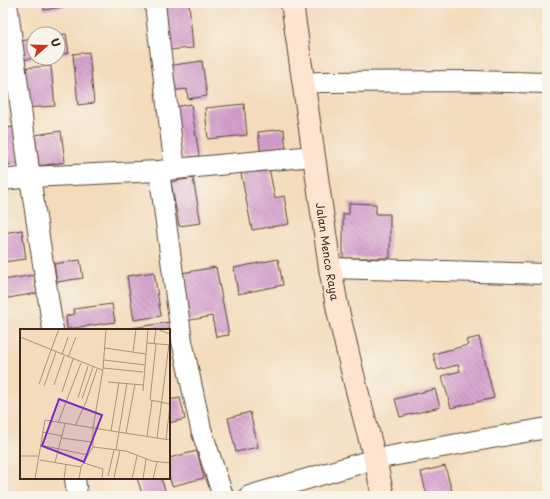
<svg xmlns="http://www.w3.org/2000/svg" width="550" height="499" font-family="'Playpen Sans',sans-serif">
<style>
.building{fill:url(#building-back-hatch)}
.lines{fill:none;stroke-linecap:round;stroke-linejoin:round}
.street-casing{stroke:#574536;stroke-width:22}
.secondary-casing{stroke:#574536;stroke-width:24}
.street{stroke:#fff;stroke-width:20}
.secondary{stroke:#fde4d0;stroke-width:22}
.labels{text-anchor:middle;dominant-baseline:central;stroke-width:3;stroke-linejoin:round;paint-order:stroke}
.street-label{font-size:11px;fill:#3b2a1e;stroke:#f7f3e8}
.inset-road{fill:none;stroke:#a9947c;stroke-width:1}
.view{fill:#7b2cbf;fill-opacity:0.15;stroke:#7b2cbf;stroke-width:2}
.inset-edge{fill:none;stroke:#3b2a1e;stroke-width:2}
</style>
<defs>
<pattern id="building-back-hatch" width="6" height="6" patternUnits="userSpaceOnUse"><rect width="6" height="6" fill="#d59ece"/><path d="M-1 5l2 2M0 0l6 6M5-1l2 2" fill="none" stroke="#ae81a7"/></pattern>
</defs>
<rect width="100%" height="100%" fill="#f7f3e8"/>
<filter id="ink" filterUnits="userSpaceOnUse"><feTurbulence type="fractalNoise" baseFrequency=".025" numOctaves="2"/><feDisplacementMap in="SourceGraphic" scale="8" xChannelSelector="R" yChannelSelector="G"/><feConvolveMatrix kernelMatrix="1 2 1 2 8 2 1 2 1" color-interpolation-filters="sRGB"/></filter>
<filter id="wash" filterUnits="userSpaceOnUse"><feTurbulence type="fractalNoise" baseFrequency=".012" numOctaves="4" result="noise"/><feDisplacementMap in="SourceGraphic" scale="16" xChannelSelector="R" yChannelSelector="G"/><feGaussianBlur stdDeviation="0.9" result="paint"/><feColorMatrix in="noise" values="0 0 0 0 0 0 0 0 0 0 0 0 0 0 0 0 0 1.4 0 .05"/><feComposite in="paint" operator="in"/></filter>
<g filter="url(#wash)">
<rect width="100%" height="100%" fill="#f3dbbb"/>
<g id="blocks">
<g class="building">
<path d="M43,3H80V4L44,10Z"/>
<path d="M163,3H189L193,48L167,50Z"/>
<path d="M66,34L69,53L58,55V35Z"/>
<path d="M34,39V58L23,60L20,41Z"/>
<path d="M89,52L94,103L78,105L73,54Z"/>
<path d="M3,55H8L12,77L3,79Z"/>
<path d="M202,61L207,96L188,99L187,89L170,91L167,66Z"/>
<path d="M51,66L55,106L25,108L21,68Z"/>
<path d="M191,104L199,156L183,158L175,107Z"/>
<path d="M244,104L247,135L208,139L205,108Z"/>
<path d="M16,127L20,164L3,165V128Z"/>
<path d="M284,129L286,153L261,156L258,132Z"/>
<path d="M61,131L65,162L39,166L35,135Z"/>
<path d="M269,168L275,198L284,196L289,224L252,230L241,173Z"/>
<path d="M193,178L201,223L179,226L171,182Z"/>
<path d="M349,203L376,204V214H390V258H343V214H349Z"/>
<path d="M22,230L26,259L3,262V233Z"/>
<path d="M278,259L283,285L238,294L234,268Z"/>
<path d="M80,260L83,278L57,282L54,264Z"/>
<path d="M216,267L229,335L216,337L212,316L186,321L176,274Z"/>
<path d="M154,272L161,316L134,320L127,276Z"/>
<path d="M34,275L37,293L3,299V280Z"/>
<path d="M112,304L115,322L67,329L66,316L75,314L74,309Z"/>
<path d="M170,322L174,343H169V330H132V328Z"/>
<path d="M479,337L494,398L451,408L442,376L460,371L458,365L438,370L433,354L468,345L466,340Z"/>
<path d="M435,389L440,407L400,417L395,399Z"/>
<path d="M180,398L185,419L169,423V400Z"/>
<path d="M250,412L258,447L236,452L228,418Z"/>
<path d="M197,451L204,478L172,486L169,475V458Z"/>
<path d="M445,466L453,495L447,496H427L421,472Z"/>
<path d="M137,478H161L166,493L158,496H143Z"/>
</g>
</g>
</g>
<g filter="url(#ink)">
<use href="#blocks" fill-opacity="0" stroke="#574536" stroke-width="1"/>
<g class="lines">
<defs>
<g id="street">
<path d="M7,3L30,177L53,330"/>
<path d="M155,3L158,31L175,169"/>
<path d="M304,83L322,82L473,81L547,83"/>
<path d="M159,171L182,341L201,429L223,496"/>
<path d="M3,180L30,177L159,171L175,169L314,156"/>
<path d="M330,268L547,274"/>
<path d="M75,478L77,496"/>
<path d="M249,496L375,459L547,428"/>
</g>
<g id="secondary">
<path id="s1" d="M292,3L330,268L338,311L355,383L375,459L383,496"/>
</g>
</defs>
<use href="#street" class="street-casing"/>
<use href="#secondary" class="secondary-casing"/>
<use href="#street" class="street"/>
<use href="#secondary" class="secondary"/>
</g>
</g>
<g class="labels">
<g class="street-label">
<text stroke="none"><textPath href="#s1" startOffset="251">Jalan Menco Raya</textPath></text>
</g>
</g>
<g transform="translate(20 329)">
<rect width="150" height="150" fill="#f3dbbb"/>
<path class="inset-road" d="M137,0L150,5M0,8L82,41M127,14L150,16M134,15L136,0M136,15L130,71L150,75M85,19L126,25L123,62M31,21L39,0M113,23L116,0M126,25L128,0M42,26L48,8M48,28L56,8M84,31L125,36M83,39L123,43M88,53L123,56M19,55L31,21M34,56L44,27M24,57L36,23M42,63L53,30M58,69L68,37M62,70L73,38M38,94L61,34M55,97L66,73L77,40M91,102L99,53M22,103L42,107M98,103L150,111M106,104L115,55M127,107L132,72M41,109L72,113M137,109L149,15M146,110L150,76M20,116L68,126M73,118L106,122L132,132L150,134M96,121L107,54M0,127H18M20,131L61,138M35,133L45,95M64,134L83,140L82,150M88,147L94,121M94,149L100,121M15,150L25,91L98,103M44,150L46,135M59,150L61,138L73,118V99L83,40L86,0M112,150L117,127M123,150L126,130M133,150L137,133"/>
<path class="view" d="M39,70L82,86L64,133L22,117Z"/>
<rect width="150" height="150" class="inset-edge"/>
</g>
<rect width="550" height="499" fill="none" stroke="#f7f3e8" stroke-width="16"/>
<g transform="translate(46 46) rotate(70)"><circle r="19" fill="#f7f3e8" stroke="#aca397"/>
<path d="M0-3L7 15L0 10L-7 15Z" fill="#c8321e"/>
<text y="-6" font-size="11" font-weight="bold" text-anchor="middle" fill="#3b2a1e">U</text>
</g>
</svg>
